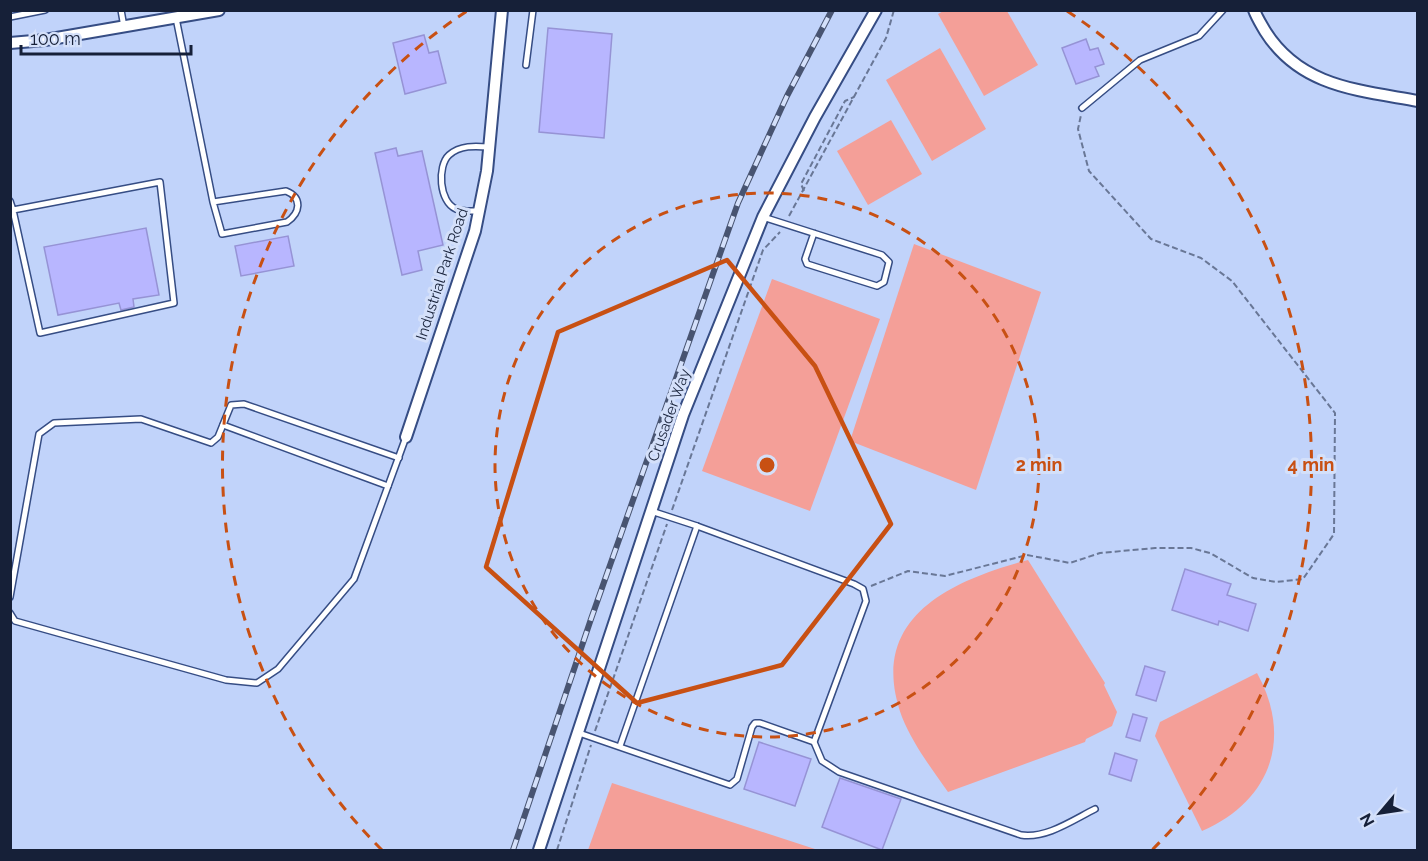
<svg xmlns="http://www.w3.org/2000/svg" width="1428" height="861" font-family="Raleway,sans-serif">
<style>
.green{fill:#f49f98}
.building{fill:#b8b6ff;stroke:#9693d5;stroke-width:1.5}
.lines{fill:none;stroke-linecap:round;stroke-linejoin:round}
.lane-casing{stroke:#364d84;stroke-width:8}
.street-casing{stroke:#364d84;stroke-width:14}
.path{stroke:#697796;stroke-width:2;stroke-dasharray:6 3;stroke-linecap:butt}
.lane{stroke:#fff;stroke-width:5}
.street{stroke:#fff;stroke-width:10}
.rail-casing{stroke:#485471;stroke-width:6}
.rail{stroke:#d4e0fa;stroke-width:4;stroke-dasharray:11;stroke-linecap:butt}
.marked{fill:none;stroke:#c85013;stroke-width:4.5;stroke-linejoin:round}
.ring{fill:none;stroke:#c85013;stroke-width:3;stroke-dasharray:10 8}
.labels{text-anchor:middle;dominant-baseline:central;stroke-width:6;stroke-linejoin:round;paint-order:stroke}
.street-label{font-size:15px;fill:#162038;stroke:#d4e0fa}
.centre{fill:#c85013;stroke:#d4e0fa;stroke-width:3}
.ring-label{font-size:18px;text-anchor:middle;font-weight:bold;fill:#c85013;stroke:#d4e0fa;stroke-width:6;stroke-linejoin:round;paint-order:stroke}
</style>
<rect width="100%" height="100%" fill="#c1d3fa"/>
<g class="green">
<path d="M945,10L1007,11L1038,65L984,96L938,14Z"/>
<path d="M940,48L986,129L932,161L886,80Z"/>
<path d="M891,120L922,174L868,205L837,151Z"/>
<path d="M914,244L1041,292L976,490L850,441Z"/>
<path d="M772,279L880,319L810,511L702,471Z"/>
<path d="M1028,560L1105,683L1104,685L1117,712L1112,726L1086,739L1085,742L948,792C931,768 913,744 902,717C866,619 949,581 1028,560Z"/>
<path d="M1257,673C1293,738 1271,801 1202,831L1155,736L1160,722Z"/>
<path d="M612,783L818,850H588Z"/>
</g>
<g class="building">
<path d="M548,28L612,34L604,138L539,132Z"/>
<path d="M424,35L429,53L438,51L446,83L405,94L393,43Z"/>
<path d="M1086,39L1090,50L1098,48L1104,64L1095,67L1099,76L1076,84L1062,48Z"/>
<path d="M396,148L398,156L422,151L443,245L418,251L422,270L402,275L375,153Z"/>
<path d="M146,228L159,295L133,299L134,307L121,310L119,303L58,315L44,247Z"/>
<path d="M288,236L294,266L241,276L235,246Z"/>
<path d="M1185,569L1231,584L1227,595L1256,604L1248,631L1219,621L1218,625L1172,610Z"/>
<path d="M1145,666L1165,672L1156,701L1136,695Z"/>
<path d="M1133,714L1147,718L1140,741L1126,737Z"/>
<path d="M759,742L811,759L795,806L744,789Z"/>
<path d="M1115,753L1137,760L1131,781L1109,774Z"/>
<path d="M840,778L901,799L882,850L822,827Z"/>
</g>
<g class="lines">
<defs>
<g id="lane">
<path d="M121,10L124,27"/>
<path d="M10,17L45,10"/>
<path d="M176,18L213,202L286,191C303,198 300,213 287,222L222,234L213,202"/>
<path d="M526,65L533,10"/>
<path d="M1082,108L1140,60L1199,36L1223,10"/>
<path d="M10,201L13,210L40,333L174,303L160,182L13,210"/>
<path d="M479,211C471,211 463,212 456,209C439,202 437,166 449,155C460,145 475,146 489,147"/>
<path d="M763,217L882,255L889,262L884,282L877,286L807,264L805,259L814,233"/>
<path d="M223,425L388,486"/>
<path d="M10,597L39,434L54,423L141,419L211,443L218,437L231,405L244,404L399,458"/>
<path d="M10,613L15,621L226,680L257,683L278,669L354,579L406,437"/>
<path d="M579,733L730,785L737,779L752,727L755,723H760L814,742L866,601L863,589L854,584L697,526L651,511"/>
<path d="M814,742L822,761L839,772L1021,835C1046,839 1073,820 1095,809"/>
<path d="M620,746L697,526"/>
</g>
<g id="street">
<path d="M1254,10C1257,18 1261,24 1265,31C1300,87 1358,90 1418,101"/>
<path d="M10,43L45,40L219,10"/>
<path d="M406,437L475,231L487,171L502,10"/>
<path d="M539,850L683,415L763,217L815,117L876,10"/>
</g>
</defs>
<use href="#lane" class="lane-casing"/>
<use href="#street" class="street-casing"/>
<g class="path">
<path d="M804,191L801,184L845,101L854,97"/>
<path d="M789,216L886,38L894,10"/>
<path d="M672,510L763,250L780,232"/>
<path d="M871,586L908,571L945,576L1027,555L1070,563L1100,553L1155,548H1191L1210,553L1253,578L1276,582L1303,579L1334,534L1335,413L1232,281L1201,258L1151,239L1089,171L1078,129L1081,115"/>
<path d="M595,731L667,524"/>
<path d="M557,850L591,745"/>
</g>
<use href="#lane" class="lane"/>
<use href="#street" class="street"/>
<defs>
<path id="rail" d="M513,850L591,619L738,203L787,96L832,10"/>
</defs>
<use href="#rail" class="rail-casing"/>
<use href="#rail" class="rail"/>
</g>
<path class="marked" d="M727,260L815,366L891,524L782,665L637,703L486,567L558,332Z"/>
<g class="ring">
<circle cx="767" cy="465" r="272"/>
<path d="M382 850A544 544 0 0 1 467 11M1067 11A544 544 0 0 1 1152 850"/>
</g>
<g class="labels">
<g class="street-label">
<text transform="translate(442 274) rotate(-72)">Industrial Park Road</text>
<text transform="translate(669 415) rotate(-70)">Crusader Way</text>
</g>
</g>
<circle cx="767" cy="465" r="9" class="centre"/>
<g class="ring-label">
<text x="1039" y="471">2 min</text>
<text x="1311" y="471">4 min</text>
</g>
<rect width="1428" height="861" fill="none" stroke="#162038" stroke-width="24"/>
<g transform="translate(1380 813) rotate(241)" stroke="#d4e0fa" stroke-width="4.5" paint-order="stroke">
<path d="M0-4.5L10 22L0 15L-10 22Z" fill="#162038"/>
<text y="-9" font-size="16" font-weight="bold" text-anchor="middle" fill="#162038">N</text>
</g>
<path d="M21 45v9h170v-9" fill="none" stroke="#162038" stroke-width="3"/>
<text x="30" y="45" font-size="18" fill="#162038" stroke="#d4e0fa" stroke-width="4.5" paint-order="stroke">100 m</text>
</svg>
